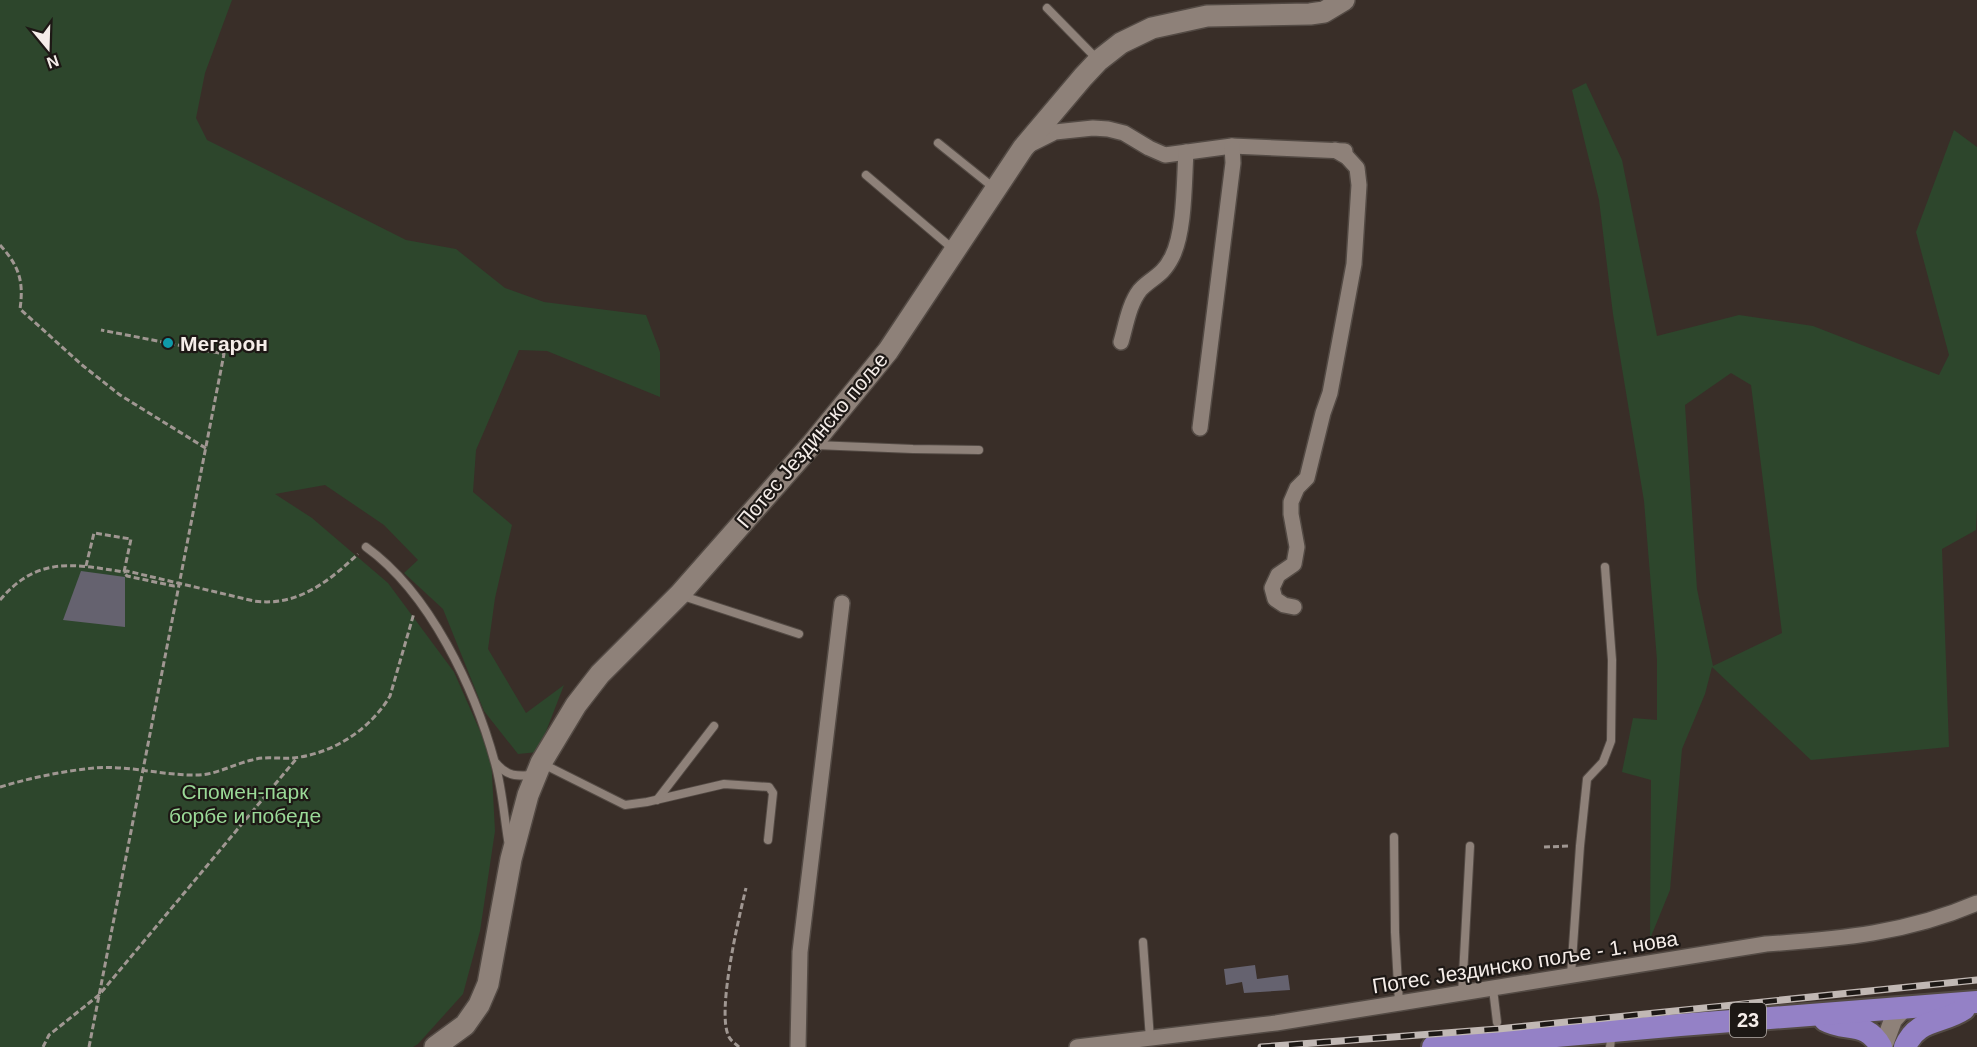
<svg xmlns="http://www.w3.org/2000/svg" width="1977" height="1047" font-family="Arial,sans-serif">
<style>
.green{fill:#2d462c;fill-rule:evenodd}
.building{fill:#65626f}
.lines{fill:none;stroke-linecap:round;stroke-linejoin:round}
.service-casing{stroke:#534a44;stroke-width:10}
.minor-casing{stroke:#534a44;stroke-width:18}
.tertiary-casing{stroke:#534a44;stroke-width:21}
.secondary-casing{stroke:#534a44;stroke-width:24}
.primary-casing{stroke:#534a44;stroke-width:26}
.path{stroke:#a09792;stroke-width:3;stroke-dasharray:6 3;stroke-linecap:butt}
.service{stroke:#8e8179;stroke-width:8}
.minor{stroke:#8e8179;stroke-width:15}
.tertiary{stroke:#8e8179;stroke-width:18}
.secondary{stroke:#8e8179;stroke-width:21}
.primary{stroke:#9481c6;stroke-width:22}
.rail-casing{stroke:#c1b8b4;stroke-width:7}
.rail{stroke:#1d1815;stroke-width:4.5;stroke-dasharray:14;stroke-linecap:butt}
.culture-dot{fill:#0f9aa8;stroke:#1d1815;stroke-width:2}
.labels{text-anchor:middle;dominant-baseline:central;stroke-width:4.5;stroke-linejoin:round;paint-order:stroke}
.shield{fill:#1d1815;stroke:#b4ada9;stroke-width:1.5}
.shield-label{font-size:20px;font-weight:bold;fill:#f5ede9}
.poi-label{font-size:21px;font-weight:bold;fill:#f5ede9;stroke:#1d1815;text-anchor:start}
.street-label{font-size:21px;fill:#f5ede9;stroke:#1d1815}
.park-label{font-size:21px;fill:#9ad997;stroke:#1d1815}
</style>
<rect width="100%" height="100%" fill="#392e28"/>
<g class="green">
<path d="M0,0H232L205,73L196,118L207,140L406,240L456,249L505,288L544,302L646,315L660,352V397L547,351L519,350L476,450L473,492L512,525L495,598L488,649L526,713L564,685L538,752L518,754L484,711L443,609L404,573L418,560L384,525L325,485L275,494L312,518L388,583L454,672L491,756L495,831L480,931L463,994L418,1044L413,1047H0Z"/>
<path d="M1586,83L1622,160L1657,336L1739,315L1813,326L1939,375L1949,355L1916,232L1954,130L1977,147V510L1976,530L1942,549L1949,747L1811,760L1712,667L1705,694L1682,749L1670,890L1650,939L1651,780L1622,772L1633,718L1657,720V660L1644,501L1613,314L1599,200L1572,90ZM1731,373L1751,385L1782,633L1713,666L1697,589L1685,405Z"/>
</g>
<g class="building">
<path d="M81,571L125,577V627L63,620Z"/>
<path d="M1255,965L1257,979L1288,975L1290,990L1244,993L1242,982L1226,985L1224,969Z"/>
</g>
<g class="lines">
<defs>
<g id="service">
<path d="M1047,8L1097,59"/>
<path d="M938,143L994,188"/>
<path d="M866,175L953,249"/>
<path d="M815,445L913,449L979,450"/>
<path d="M366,547C430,593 475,689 495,763C502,788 504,815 508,840"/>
<path d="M683,596L799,634"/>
<path d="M496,763C507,777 518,776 534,775"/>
<path d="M543,764L625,805L647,802L724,784L769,787L773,793L768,840"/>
<path d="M657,800L714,726"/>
<path d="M1394,837L1395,932L1399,1003"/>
<path d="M1143,942L1150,1039"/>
<path d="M1571,975L1580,846L1587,779L1603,762L1611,741L1612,660L1605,567"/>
<path d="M1493,989L1497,1022"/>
<path d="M1462,994L1470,846"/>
<path d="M1610,1047L1612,1033"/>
</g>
<g id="minor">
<path d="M1029,145L1055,132L1093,128L1108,129L1124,133L1149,148L1165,155L1232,146L1345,151"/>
<path d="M1121,342C1126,325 1129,304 1140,290C1152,277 1162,277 1172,257C1185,231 1184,182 1186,152"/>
<path d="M1200,428L1233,163L1232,146"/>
<path d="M1294,607L1284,605L1275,599L1272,588L1278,575L1294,564L1297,547L1291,514V502L1297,488L1307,478L1323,413L1330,393L1354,264L1359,185L1357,168L1347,157L1335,150"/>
<path d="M798,1047L800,952L842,603"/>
<path d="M1077,1047L1276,1023L1766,944C1840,939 1908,933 1977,903"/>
</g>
<path id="tertiary" d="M1883,1047L1893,1020L1904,1008"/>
<path id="secondary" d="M435,1047L465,1025L479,1005L488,984L511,859L528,795L541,763L576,705L600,674L680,594L812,444L888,351L1023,148L1083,77L1098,61L1121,43L1152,28L1207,16L1310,14L1324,12L1344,0"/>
<g id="primary">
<path d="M1825,1020C1847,1032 1866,1020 1881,1047"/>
<path d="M1433,1047L1680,1025L1977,1002"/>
<path d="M1905,1047C1917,1018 1942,1024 1964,1009"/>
</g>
</defs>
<use href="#service" class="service-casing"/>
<use href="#minor" class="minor-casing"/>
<use href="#tertiary" class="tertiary-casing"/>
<use href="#secondary" class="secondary-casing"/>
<use href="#primary" class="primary-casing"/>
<g class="path">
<path d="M0,245C19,266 24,281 20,309L82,365L120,395L207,449"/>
<path d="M86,566L94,533L131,539L124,572L127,576L174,586L180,585"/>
<path d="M0,600C37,556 73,564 124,572L127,571L254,601C297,607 328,582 358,554"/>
<path d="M0,787C30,778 63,771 94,768C129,765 164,776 199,775C218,774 234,764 252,760C265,756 279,759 293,758C332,754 370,730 390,696L414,613"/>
<path d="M1544,847L1569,846"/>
<path d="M43,1047L49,1035L99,995L297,758"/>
<path d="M89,1047L224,354L101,330"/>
<path d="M739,1047C736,1044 731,1041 729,1037C716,1013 739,917 746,888"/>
</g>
<use href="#service" class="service"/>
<use href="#minor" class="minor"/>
<use href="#tertiary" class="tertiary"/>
<use href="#secondary" class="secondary"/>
<use href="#primary" class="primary"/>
<defs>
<path id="rail" d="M1261,1047L1498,1029L1977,980"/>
</defs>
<use href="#rail" class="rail-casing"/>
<use href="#rail" class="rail"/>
</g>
<circle class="culture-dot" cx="168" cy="343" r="6"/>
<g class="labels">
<rect class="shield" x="1730" y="1003" width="36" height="34" rx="4.5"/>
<g class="shield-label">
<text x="1748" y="1020">23</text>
</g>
<g class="poi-label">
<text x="180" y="343">Мегарон</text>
</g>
<g class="street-label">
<text transform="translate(812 440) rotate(-50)">Потес Јездинско поље</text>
<text transform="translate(1525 962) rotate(-9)">Потес Јездинско поље - 1. нова</text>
</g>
<g class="park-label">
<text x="245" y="791">Спомен-парк<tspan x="245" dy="24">борбе и победе</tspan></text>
</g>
</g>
<g transform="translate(48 48) rotate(161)" stroke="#1d1815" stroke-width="4.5" paint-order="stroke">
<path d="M0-4.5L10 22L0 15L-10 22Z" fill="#f5ede9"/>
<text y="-9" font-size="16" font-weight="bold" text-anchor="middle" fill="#f5ede9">N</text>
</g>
</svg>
